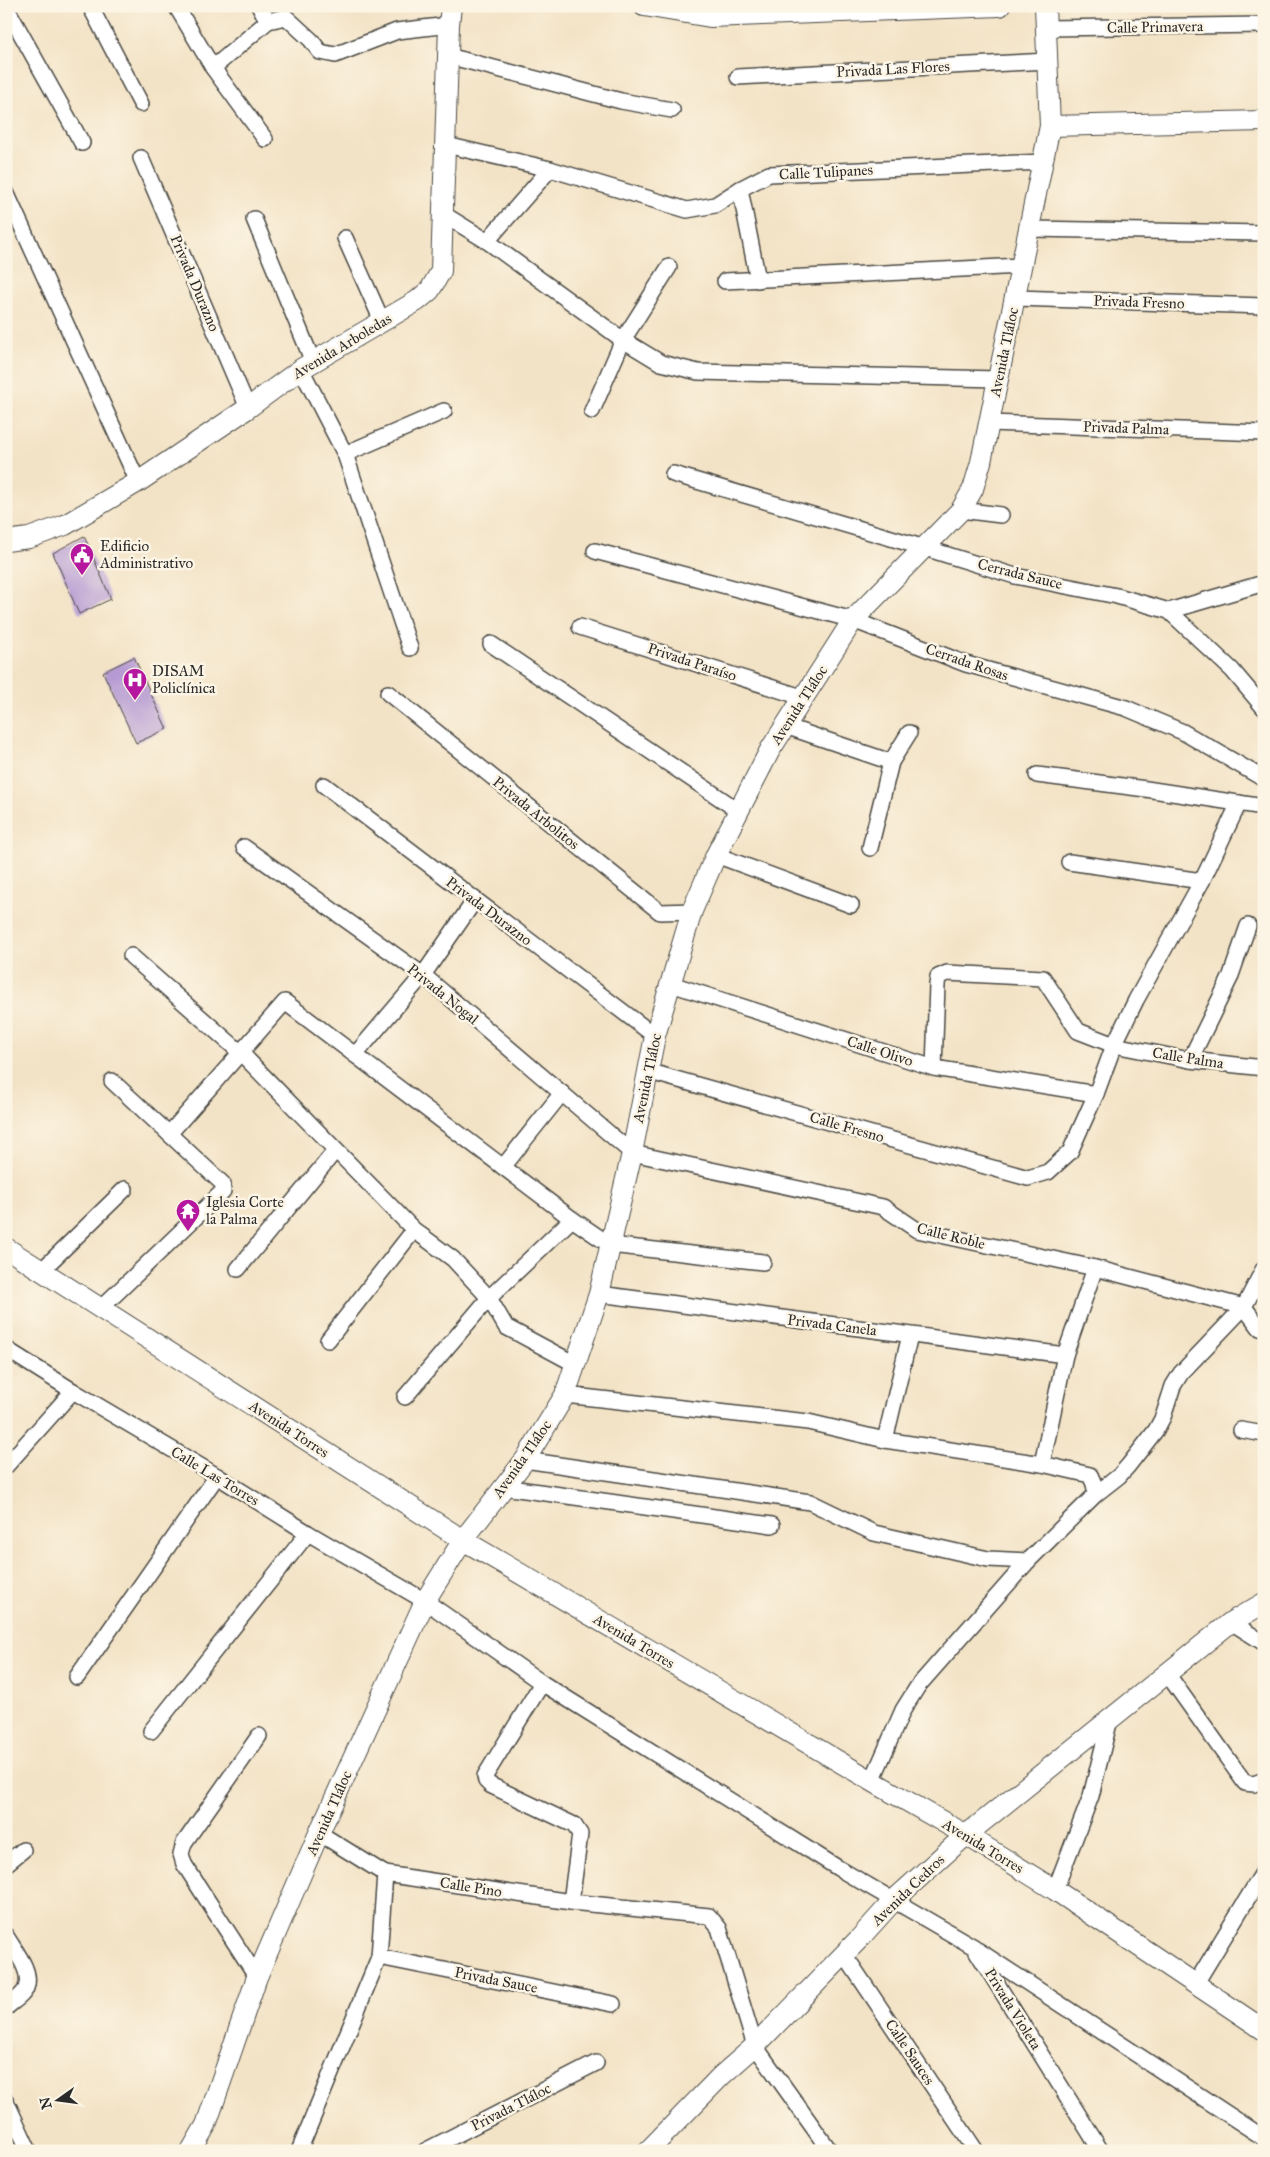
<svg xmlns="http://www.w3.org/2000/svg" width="1270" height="2157" font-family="'IM FELL Great Primer',serif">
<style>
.building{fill:#b59ad3}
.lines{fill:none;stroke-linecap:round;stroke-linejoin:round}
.minor-casing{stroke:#494742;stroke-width:18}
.secondary-casing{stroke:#494742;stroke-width:22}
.minor{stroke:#fff;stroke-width:15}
.secondary{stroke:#fff;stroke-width:20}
.labels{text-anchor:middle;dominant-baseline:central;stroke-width:5;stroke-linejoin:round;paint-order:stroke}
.street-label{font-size:15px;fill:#2b2b2b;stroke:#fcf5e5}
.poi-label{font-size:15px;fill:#2b2b2b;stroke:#fcf5e5;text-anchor:start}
</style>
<rect width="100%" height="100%" fill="#fcf5e5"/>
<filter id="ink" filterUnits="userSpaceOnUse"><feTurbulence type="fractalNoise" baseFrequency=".02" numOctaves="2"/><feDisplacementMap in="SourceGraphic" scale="10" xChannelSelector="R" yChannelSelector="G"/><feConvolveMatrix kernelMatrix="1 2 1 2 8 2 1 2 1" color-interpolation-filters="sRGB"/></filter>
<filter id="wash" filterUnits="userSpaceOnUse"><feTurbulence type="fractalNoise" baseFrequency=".0096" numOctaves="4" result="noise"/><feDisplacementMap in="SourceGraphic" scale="20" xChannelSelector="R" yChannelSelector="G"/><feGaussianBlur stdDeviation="1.12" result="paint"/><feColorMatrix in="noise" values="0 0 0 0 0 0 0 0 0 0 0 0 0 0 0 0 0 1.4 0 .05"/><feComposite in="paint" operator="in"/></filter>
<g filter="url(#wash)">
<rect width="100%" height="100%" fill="#f3e3c6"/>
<g id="blocks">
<g class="building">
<path d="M84,536L111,599L79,614L53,553Z"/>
<path d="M134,657L167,729L136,743L103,672Z"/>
</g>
</g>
</g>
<g filter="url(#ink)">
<use href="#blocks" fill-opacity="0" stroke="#494742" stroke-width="1"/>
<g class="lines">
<defs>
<g id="minor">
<path d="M90,6L141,104"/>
<path d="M176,6L213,68L265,139"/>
<path d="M259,6L268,21"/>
<path d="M6,7L82,143"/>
<path d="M1046,28L1264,25"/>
<path d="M448,56L621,101L672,110"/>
<path d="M213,68L268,21L286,17L311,40L320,52L335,55L397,31L449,25"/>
<path d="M738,77L1048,61"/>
<path d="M446,145L550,169L687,210L715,205L740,189L769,174L1043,162"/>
<path d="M141,158L248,408"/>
<path d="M740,189L758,280"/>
<path d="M6,192L138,482"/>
<path d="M443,214L487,241L623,340L661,363L698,372L998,379"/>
<path d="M254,219L313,362"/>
<path d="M1029,229L1264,233"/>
<path d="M345,238L382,321"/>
<path d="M487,241L550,169"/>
<path d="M725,281L1021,266"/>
<path d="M1015,298L1264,306"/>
<path d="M301,369L345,454L410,648"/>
<path d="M592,411L623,340L669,267"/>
<path d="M989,423L1264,433"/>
<path d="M345,454L444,411"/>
<path d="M673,474L925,548L1015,576L1117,596L1169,611L1232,670L1264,708"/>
<path d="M961,510L1001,515"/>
<path d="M595,551L853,620L966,664L1126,708L1183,732L1264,779"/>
<path d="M1169,611L1264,583"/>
<path d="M580,627L805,698"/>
<path d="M491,644L739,811"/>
<path d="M388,693L660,912L692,911"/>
<path d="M785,726L891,762"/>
<path d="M1037,775L1146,789L1264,807"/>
<path d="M324,785L655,1036"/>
<path d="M244,847L423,975L632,1153L883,1207L917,1230L1095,1268L1244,1307L1260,1328L1264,1329"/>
<path d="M870,848L891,762L909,733"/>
<path d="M716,855L851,905"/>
<path d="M1069,862L1202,881"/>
<path d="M131,956L241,1053L414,1230L453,1259L489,1298L506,1327L575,1364"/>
<path d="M671,984L934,1068L1096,1094"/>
<path d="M355,1055L423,975L475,900"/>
<path d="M1190,1060L1230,978L1248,926"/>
<path d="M934,1068L937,985L938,977L947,973L1043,978L1078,1031L1114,1045L1190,1060L1264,1068"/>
<path d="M647,1071L1028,1178L1048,1172L1070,1152L1096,1094L1114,1045L1136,1000L1202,881L1239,803"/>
<path d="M169,1134L285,1002L572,1219L610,1245L763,1262"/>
<path d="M503,1167L562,1093"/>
<path d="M238,1269L335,1151"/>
<path d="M42,1270L125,1189"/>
<path d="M599,1294L1065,1355"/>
<path d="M101,1308L218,1196L223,1191V1184L112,1081"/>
<path d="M328,1340L414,1230"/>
<path d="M6,1349L73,1391L217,1476L308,1533L425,1601L542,1683L838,1868L974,1947L1101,2151"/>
<path d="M565,1395L808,1422L885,1440L1042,1464L1090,1475L1094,1484L1096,1494"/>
<path d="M405,1397L489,1298L572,1219"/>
<path d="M1241,1430L1264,1434"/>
<path d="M885,1440L910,1335"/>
<path d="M525,1460L810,1502L874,1533L988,1559L1028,1561L1096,1494L1119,1476L1128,1466L1156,1430L1163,1417L1173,1386L1181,1373L1244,1307L1264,1268"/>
<path d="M1042,1464L1065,1355L1095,1268"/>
<path d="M6,1466L73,1391"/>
<path d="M504,1487L772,1525"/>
<path d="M1231,1622L1264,1643"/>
<path d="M1166,1672L1245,1783L1254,1784L1264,1780"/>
<path d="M77,1677L217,1476"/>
<path d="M542,1683L485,1776L486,1781L490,1785L574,1825L580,1834L571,1902"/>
<path d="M151,1731L308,1533"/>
<path d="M872,1781L903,1710L918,1686L1028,1561"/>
<path d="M319,1833L385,1874"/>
<path d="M6,1864L23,1850"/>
<path d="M1055,1890L1091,1796L1110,1719"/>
<path d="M6,1936C14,1950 33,1971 26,1988C24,1995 12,2002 6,2008"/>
<path d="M979,1951L1264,2138"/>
<path d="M844,1954L976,2151"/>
<path d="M379,1957L613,2004"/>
<path d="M257,1977L184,1864L181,1854L184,1843L259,1736"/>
<path d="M1196,1983L1264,1871"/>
<path d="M6,2101L29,2151"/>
<path d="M299,2151L379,1957L385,1874L571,1902L709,1916L719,1928L755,2046L830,2151"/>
<path d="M425,2151L596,2063"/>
</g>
<g id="secondary">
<path d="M644,6L710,17L1000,6"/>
<path d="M1050,126L1264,121"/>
<path d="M6,541L29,538L65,525L138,482L248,408L301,369L417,301L430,290L441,271L449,25L451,6"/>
<path d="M6,1248L463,1540L872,1781L966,1835L1055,1890L1264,2030"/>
<path d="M191,2151L206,2125L257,1977L319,1833L425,1601L463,1540L525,1460L565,1395L599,1294L632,1153L655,1036L692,911L716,855L770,750L853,620L961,510L973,489L981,462L1050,126L1045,6"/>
<path d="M648,2151L721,2076L755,2046L858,1940L894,1900L966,1835L1231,1622L1264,1603"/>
</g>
</defs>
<use href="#minor" class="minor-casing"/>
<use href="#secondary" class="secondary-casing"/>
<use href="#minor" class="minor"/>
<use href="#secondary" class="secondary"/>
</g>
</g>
<defs>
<symbol id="civic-pin" viewBox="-11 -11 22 30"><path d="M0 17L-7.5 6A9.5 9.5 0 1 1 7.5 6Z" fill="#b5179e" stroke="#fcf5e5"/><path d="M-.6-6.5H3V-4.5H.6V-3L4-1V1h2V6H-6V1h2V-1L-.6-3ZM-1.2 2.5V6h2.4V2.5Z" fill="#fff"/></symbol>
<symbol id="hospital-pin" viewBox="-11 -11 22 30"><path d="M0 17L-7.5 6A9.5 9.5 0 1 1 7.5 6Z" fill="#b5179e" stroke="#fcf5e5"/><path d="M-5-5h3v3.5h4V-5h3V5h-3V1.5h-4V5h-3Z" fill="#fff"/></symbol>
<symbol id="temple-pin" viewBox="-11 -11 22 30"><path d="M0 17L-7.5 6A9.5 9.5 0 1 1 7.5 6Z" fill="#b5179e" stroke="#fcf5e5"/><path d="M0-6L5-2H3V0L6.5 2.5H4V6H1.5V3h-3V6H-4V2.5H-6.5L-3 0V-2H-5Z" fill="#fff"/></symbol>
</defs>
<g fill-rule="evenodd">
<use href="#civic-pin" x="68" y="541" width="28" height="38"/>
<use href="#hospital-pin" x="121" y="666" width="28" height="38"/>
<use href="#temple-pin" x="174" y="1197" width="28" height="38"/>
</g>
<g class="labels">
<g class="street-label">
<text transform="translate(1155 27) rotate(-1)">Calle Primavera</text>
<text transform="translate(893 69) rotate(-3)">Privada Las Flores</text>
<text transform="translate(826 172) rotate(-3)">Calle Tulipanes</text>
<text transform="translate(195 283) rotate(67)">Privada Durazno</text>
<text transform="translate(1139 302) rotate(2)">Privada Fresno</text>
<text transform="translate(342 346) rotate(-31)">Avenida Arboledas</text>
<text transform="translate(1004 352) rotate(-78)">Avenida Tláloc</text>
<text transform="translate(1126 428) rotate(2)">Privada Palma</text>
<text transform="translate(1020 574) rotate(14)">Cerrada Sauce</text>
<text transform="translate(692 662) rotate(18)">Privada Paraíso</text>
<text transform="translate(967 662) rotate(19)">Cerrada Rosas</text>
<text transform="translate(799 705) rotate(-57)">Avenida Tláloc</text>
<text transform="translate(536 813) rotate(39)">Privada Arbolitos</text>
<text transform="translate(489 911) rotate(37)">Privada Durazno</text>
<text transform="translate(443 994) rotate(39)">Privada Nogal</text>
<text transform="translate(880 1051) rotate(18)">Calle Olivo</text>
<text transform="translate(1188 1058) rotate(9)">Calle Palma</text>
<text transform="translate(647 1078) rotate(-78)">Avenida Tláloc</text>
<text transform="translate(847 1127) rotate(16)">Calle Fresno</text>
<text transform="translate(951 1236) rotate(14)">Calle Roble</text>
<text transform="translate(832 1325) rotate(7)">Privada Canela</text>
<text transform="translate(289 1429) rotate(33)">Avenida Torres</text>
<text transform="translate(522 1459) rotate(-55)">Avenida Tláloc</text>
<text transform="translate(215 1476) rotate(31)">Calle Las Torres</text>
<text transform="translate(634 1641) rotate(31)">Avenida Torres</text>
<text transform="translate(329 1813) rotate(-66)">Avenida Tláloc</text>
<text transform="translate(983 1846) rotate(31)">Avenida Torres</text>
<text transform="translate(471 1887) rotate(9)">Calle Pino</text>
<text transform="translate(908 1890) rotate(-44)">Avenida Cedros</text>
<text transform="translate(496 1980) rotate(11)">Privada Sauce</text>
<text transform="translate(1013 2009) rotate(58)">Privada Violeta</text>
<text transform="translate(910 2052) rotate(56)">Calle Sauces</text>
<text transform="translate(511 2107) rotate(-27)">Privada Tláloc</text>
</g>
<g class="poi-label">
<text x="100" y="546">Edificio<tspan x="100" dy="17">Administrativo</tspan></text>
<text x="152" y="671">DISAM<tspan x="152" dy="17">Policlínica</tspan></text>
<text x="206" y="1202">Iglesia Corte<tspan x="206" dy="17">la Palma</tspan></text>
</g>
</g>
<rect width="1270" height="2157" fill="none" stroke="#fcf5e5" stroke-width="25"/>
<g transform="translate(58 2100) rotate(256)" stroke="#fcf5e5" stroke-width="4" paint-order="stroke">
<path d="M0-4L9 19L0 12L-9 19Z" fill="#2b2b2b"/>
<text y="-8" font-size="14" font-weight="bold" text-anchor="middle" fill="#2b2b2b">N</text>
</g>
</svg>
